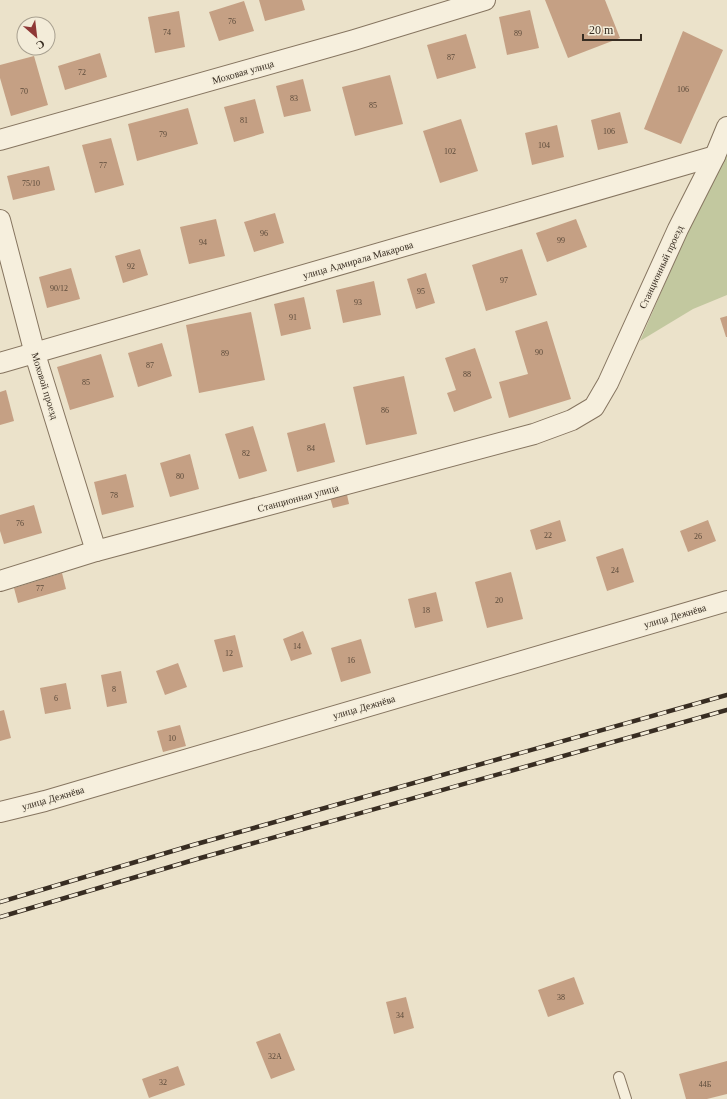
<svg xmlns="http://www.w3.org/2000/svg" width="727" height="1099" font-family="'Times New Roman',serif">
<style>
.green{fill:#c2c89f}
.building{fill:#c5a084}
.lines{fill:none;stroke-linecap:round;stroke-linejoin:round}
.lane-casing{stroke:#867560;stroke-width:12}
.street-casing{stroke:#867560;stroke-width:22}
.lane{stroke:#f6efdd;stroke-width:10}
.street{stroke:#f6efdd;stroke-width:20}
.rail-casing{stroke:#382d22;stroke-width:4.5}
.rail{stroke:#f3ecd9;stroke-width:3;stroke-dasharray:9;stroke-linecap:butt}
.labels{text-anchor:middle;dominant-baseline:central;stroke-width:3;stroke-linejoin:round;paint-order:stroke}
.number-label{font-size:8px;fill:#5b4a3a}
.street-label{font-size:10px;fill:#382d22;stroke:#f3ecd9}
</style>
<rect width="100%" height="100%" fill="#ebe2ca"/>
<path class="green" d="M727,140V295L693,309L640,341Z"/>
<g class="building">
<path d="M259,0H302L305,10L265,21Z"/>
<path d="M545,0H605L620,38L568,58Z"/>
<path d="M244,1L254,31L219,41L209,12Z"/>
<path d="M530,10L539,48L507,55L499,17Z"/>
<path d="M179,11L185,47L155,53L148,17Z"/>
<path d="M683,31L723,50L681,144L644,129Z"/>
<path d="M466,34L476,68L437,79L427,45Z"/>
<path d="M100,53L107,77L65,90L58,66Z"/>
<path d="M34,56L48,105L11,116L0,78V65Z"/>
<path d="M390,75L403,124L355,136L342,87Z"/>
<path d="M303,79L311,111L284,117L276,86Z"/>
<path d="M255,99L264,133L234,142L224,107Z"/>
<path d="M188,108L198,144L137,161L128,124Z"/>
<path d="M620,112L628,143L598,150L591,120Z"/>
<path d="M461,119L478,171L440,183L423,131Z"/>
<path d="M557,125L564,157L532,165L525,133Z"/>
<path d="M111,138L124,185L95,193L82,145Z"/>
<path d="M49,166L55,190L13,200L7,176Z"/>
<path d="M275,213L284,243L254,252L244,222Z"/>
<path d="M216,219L225,256L189,264L180,227Z"/>
<path d="M576,219L587,247L547,262L536,233Z"/>
<path d="M140,249L148,275L123,283L115,256Z"/>
<path d="M522,249L537,295L486,311L472,265Z"/>
<path d="M71,268L80,299L47,308L39,277Z"/>
<path d="M426,273L435,303L416,309L407,279Z"/>
<path d="M374,281L381,315L343,323L336,290Z"/>
<path d="M304,297L311,329L281,336L274,304Z"/>
<path d="M251,312L265,380L199,393L186,325Z"/>
<path d="M727,316V337H726L720,318Z"/>
<path d="M547,321L571,399L509,418L499,382L528,374L515,331Z"/>
<path d="M162,343L172,376L138,387L128,353Z"/>
<path d="M475,348L492,398L454,412L447,393L456,390L445,358Z"/>
<path d="M101,354L114,397L70,410L57,367Z"/>
<path d="M404,376L417,434L366,445L353,387Z"/>
<path d="M6,390L14,421L0,425V392Z"/>
<path d="M325,423L335,462L297,472L287,433Z"/>
<path d="M253,426L267,471L239,479L225,434Z"/>
<path d="M190,454L199,489L170,497L160,463Z"/>
<path d="M126,474L134,507L102,515L94,482Z"/>
<path d="M346,490L349,504L333,508L329,494Z"/>
<path d="M34,505L42,533L4,544L0,531V515Z"/>
<path d="M560,520L566,541L536,550L530,530Z"/>
<path d="M708,520L716,541L688,552L680,531Z"/>
<path d="M623,548L634,582L607,591L596,557Z"/>
<path d="M511,572L523,619L487,628L475,582Z"/>
<path d="M62,573L66,589L18,603L14,588Z"/>
<path d="M436,592L443,621L415,628L408,599Z"/>
<path d="M303,631L312,654L291,661L283,639Z"/>
<path d="M235,635L243,667L223,672L214,640Z"/>
<path d="M361,639L371,673L341,682L331,648Z"/>
<path d="M178,663L187,687L165,695L156,671Z"/>
<path d="M121,671L127,703L107,707L101,675Z"/>
<path d="M66,683L71,709L45,714L40,688Z"/>
<path d="M4,710L11,738L0,741V711Z"/>
<path d="M180,725L186,746L163,752L157,731Z"/>
<path d="M574,977L584,1004L548,1017L538,990Z"/>
<path d="M406,997L414,1028L394,1034L386,1002Z"/>
<path d="M280,1033L295,1070L271,1079L256,1042Z"/>
<path d="M727,1061V1094L707,1099H686L679,1074Z"/>
<path d="M178,1066L185,1085L149,1098L142,1079Z"/>
</g>
<g class="lines">
<defs>
<path id="lane" d="M619,1077L626,1099"/>
<g id="street">
<path d="M0,140L354,40L485,0"/>
<path d="M0,220L35,354L96,551"/>
<path d="M0,363L715,156"/>
<path d="M0,581L96,551L534,434L572,420L594,407L608,383L678,229L715,156L727,127"/>
<path d="M0,812L45,801L727,601"/>
</g>
</defs>
<use href="#lane" class="lane-casing"/>
<use href="#street" class="street-casing"/>
<use href="#lane" class="lane"/>
<use href="#street" class="street"/>
<defs>
<g id="rail">
<path d="M0,902L193,845L727,695"/>
<path d="M0,917L197,859L727,710"/>
</g>
</defs>
<use href="#rail" class="rail-casing"/>
<use href="#rail" class="rail"/>
</g>
<g class="labels">
<g class="number-label">
<text x="232" y="21">76</text>
<text x="167" y="32">74</text>
<text x="518" y="33">89</text>
<text x="451" y="57">87</text>
<text x="82" y="72">72</text>
<text x="683" y="89">106</text>
<text x="24" y="91">70</text>
<text x="294" y="98">83</text>
<text x="373" y="105">85</text>
<text x="244" y="120">81</text>
<text x="609" y="131">106</text>
<text x="163" y="134">79</text>
<text x="544" y="145">104</text>
<text x="450" y="151">102</text>
<text x="103" y="165">77</text>
<text x="31" y="183">75/10</text>
<text x="264" y="233">96</text>
<text x="561" y="240">99</text>
<text x="203" y="242">94</text>
<text x="131" y="266">92</text>
<text x="504" y="280">97</text>
<text x="59" y="288">90/12</text>
<text x="421" y="291">95</text>
<text x="358" y="302">93</text>
<text x="293" y="317">91</text>
<text x="539" y="352">90</text>
<text x="225" y="353">89</text>
<text x="150" y="365">87</text>
<text x="467" y="374">88</text>
<text x="86" y="382">85</text>
<text x="385" y="410">86</text>
<text x="311" y="448">84</text>
<text x="246" y="453">82</text>
<text x="180" y="476">80</text>
<text x="114" y="495">78</text>
<text x="20" y="523">76</text>
<text x="548" y="535">22</text>
<text x="698" y="536">26</text>
<text x="615" y="570">24</text>
<text x="40" y="588">77</text>
<text x="499" y="600">20</text>
<text x="426" y="610">18</text>
<text x="297" y="646">14</text>
<text x="229" y="653">12</text>
<text x="351" y="660">16</text>
<text x="114" y="689">8</text>
<text x="56" y="698">6</text>
<text x="172" y="738">10</text>
<text x="561" y="997">38</text>
<text x="400" y="1015">34</text>
<text x="275" y="1056">32А</text>
<text x="163" y="1082">32</text>
<text x="705" y="1084">44Б</text>
</g>
<g class="street-label">
<text transform="translate(243 72) rotate(-16)">Моховая улица</text>
<text transform="translate(358 260) rotate(-16)">улица Адмирала Макарова</text>
<text transform="translate(661 267) rotate(-65)">Станционный проезд</text>
<text transform="translate(45 386) rotate(73)">Моховой проезд</text>
<text transform="translate(298 498) rotate(-15)">Станционная улица</text>
<text transform="translate(675 616) rotate(-16)">улица Дежнёва</text>
<text transform="translate(364 707) rotate(-16)">улица Дежнёва</text>
<text transform="translate(53 798) rotate(-16)">улица Дежнёва</text>
</g>
</g>
<g transform="translate(36 36) rotate(152)"><circle r="19" fill="#f3ecd9" stroke="#a8a090"/>
<path d="M0-3L7 15L0 10L-7 15Z" fill="#8f3836"/>
<text y="-6" font-size="11" font-weight="bold" text-anchor="middle" fill="#382d22">С</text>
</g>
<path d="M583 34v6h58v-6" fill="none" stroke="#382d22" stroke-width="2"/>
<text x="589" y="34" font-size="12" fill="#382d22" stroke="#f3ecd9" stroke-width="3" paint-order="stroke">20 m</text>
</svg>
